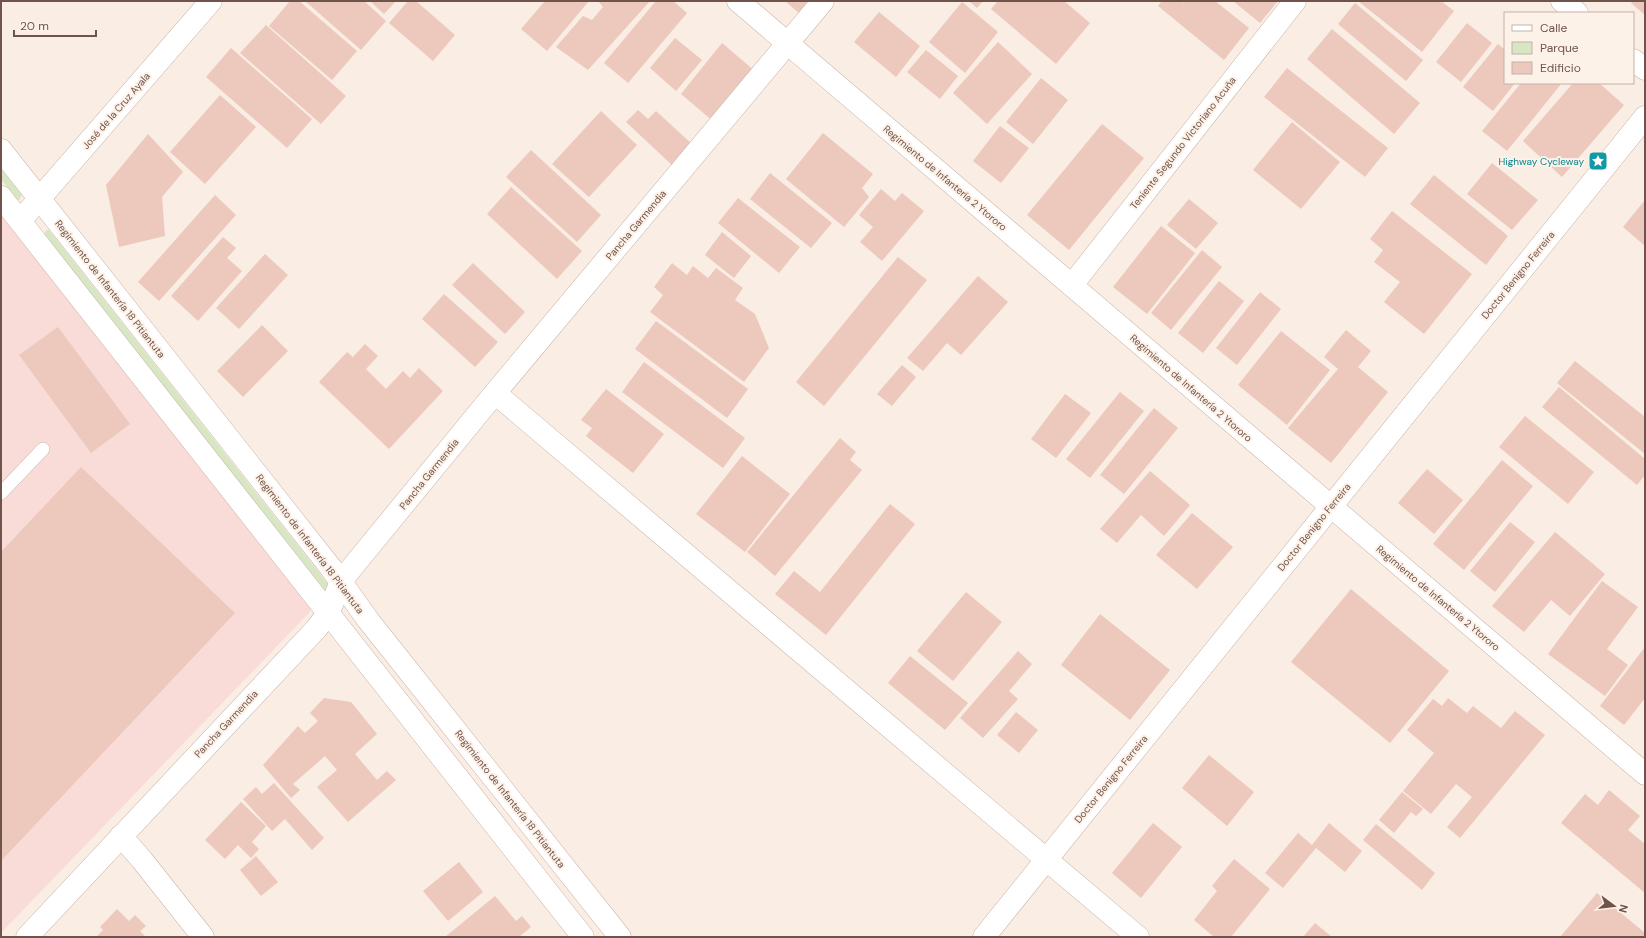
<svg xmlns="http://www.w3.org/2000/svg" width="1646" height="938" font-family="'DM Sans',sans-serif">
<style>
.commercial{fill:#f9dcd7}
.green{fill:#d7e6c3}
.building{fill:#edc8bd}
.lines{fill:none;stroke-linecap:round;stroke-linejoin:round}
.service-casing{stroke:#cab4aa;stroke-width:14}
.minor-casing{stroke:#cab4aa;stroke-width:23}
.tertiary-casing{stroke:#cab4aa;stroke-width:23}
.secondary-casing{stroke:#cfb5ab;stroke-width:23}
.service{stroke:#fff;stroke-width:13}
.minor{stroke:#fff;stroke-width:22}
.tertiary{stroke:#fff;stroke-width:22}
.secondary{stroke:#fff;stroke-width:22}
.labels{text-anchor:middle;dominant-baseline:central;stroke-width:4;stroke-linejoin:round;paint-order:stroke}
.street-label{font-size:10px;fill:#70534b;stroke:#fdf2e8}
.culture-label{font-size:10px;fill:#0d838f;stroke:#fdf2e8;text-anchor:end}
</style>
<rect width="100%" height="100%" fill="#faede3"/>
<path class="commercial" d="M1,212L311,607L310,612L306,616L1,933Z"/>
<g class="green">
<path d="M1,169L22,195L19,200H17L1,179Z"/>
<path d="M46,230H49L339,598L334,602L44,235Z"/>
</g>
<g class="building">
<path d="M290,1H299L357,51L332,80L269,26Z"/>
<path d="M305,1H364L386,21L361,50Z"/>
<path d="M370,1H396L384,14Z"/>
<path d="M408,1H416L455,35L433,61L389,23Z"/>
<path d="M545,1H589L547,51L521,29Z"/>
<path d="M598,1H650L588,70L556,47L583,16L592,20L603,7Z"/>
<path d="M656,1H673L687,13L628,83L604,63Z"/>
<path d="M785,1H813L801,15Z"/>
<path d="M969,1H983L977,8Z"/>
<path d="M998,1H1064L1090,23L1056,64L991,9Z"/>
<path d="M1162,1H1182L1184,3L1185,1H1215L1249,28L1224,60L1158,6Z"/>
<path d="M1233,1H1278L1260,23Z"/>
<path d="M1358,1H1441L1454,11L1422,52Z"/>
<path d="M1633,1H1645V15L1631,3Z"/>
<path d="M962,2L998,32L965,73L929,42Z"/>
<path d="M1355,3L1423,60L1406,81L1338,24Z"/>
<path d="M879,12L920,46L896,77L854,42Z"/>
<path d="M1467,23L1492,43L1461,82L1436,62Z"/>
<path d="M266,25L346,96L321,124L240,53Z"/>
<path d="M1332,29L1420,103L1394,134L1307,59Z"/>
<path d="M675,38L702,60L676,91L650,68Z"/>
<path d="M998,42L1032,74L987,124L953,93Z"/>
<path d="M722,43L756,72L714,122L681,94Z"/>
<path d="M1498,44L1505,50V83H1515L1493,111L1463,87Z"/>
<path d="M231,48L312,119L287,148L206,77Z"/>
<path d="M926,50L958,76L940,99L907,72Z"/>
<path d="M1287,68L1388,148L1365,177L1264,97Z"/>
<path d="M1041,78L1068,100L1033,144L1006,122Z"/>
<path d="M1521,83H1562L1507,151L1482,131Z"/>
<path d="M1573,83H1599L1624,105L1562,177L1523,141Z"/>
<path d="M220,95L256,127L205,184L170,152Z"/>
<path d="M638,110L648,119L656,111L693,145L673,166L626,122Z"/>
<path d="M601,111L637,145L589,197L552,164Z"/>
<path d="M1292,122L1340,162L1301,209L1253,170Z"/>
<path d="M1102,124L1144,158L1069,250L1027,215Z"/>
<path d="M1000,126L1029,148L1001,183L973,161Z"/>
<path d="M823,133L873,174L862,188L869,197L844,227L786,179Z"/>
<path d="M148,134L183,172L162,197L165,236L119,247L106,185Z"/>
<path d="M531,150L601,215L577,242L506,177Z"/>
<path d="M1492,163L1538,200L1512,230L1467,194Z"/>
<path d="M770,173L832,223L811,248L750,199Z"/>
<path d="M1434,175L1508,236L1486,265L1410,204Z"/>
<path d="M511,187L582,251L557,279L487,214Z"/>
<path d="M881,189L895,201L902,193L924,211L882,261L860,242L873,227L859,215Z"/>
<path d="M215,195L236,215L159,301L138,282Z"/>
<path d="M738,198L800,247L779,273L718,223Z"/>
<path d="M1189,199L1218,223L1196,249L1167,225Z"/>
<path d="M1645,200V246L1623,227Z"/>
<path d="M1392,211L1472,274L1424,334L1384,302L1400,282L1374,262L1383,250L1370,239Z"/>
<path d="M1161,226L1195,253L1147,314L1113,287Z"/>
<path d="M722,232L751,256L734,278L705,255Z"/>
<path d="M223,237L236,248L227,258L242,271L198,321L171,296Z"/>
<path d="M1202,250L1222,267L1171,330L1151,313Z"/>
<path d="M265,254L288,275L239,329L216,308Z"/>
<path d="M898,257L927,280L824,406L796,382Z"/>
<path d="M473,263L525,312L505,334L452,285Z"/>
<path d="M672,263L687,275L693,266L708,278L716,268L743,288L735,300L755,314L769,348L744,382L650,312L663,295L654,287Z"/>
<path d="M978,276L1008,302L961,355L947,343L923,371L907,358Z"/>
<path d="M1219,281L1244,301L1203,353L1178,333Z"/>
<path d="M1260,292L1281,309L1237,365L1216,348Z"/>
<path d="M444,294L498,342L475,367L422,319Z"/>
<path d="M656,321L748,389L727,418L635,349Z"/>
<path d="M262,325L288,351L243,397L217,371Z"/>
<path d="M58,327L130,424L91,453L19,355Z"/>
<path d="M1346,330L1371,351L1358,367L1388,392L1331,463L1288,428L1338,369L1324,357Z"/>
<path d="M1281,331L1330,370L1287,425L1238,385Z"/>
<path d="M365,344L378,356L366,369L386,389L403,371L410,378L419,368L443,391L389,449L319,382L347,352L353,357Z"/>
<path d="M1575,361L1645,417V454L1557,383Z"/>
<path d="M644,362L745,438L723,468L622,392Z"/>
<path d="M902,365L916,377L892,406L877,394Z"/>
<path d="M1559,387L1645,459V475L1637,485L1542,407Z"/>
<path d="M606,389L664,434L633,473L586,436L592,428L581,420Z"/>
<path d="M1120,392L1144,411L1090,478L1066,459Z"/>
<path d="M1065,394L1091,413L1056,458L1031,439Z"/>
<path d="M1154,408L1178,428L1124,494L1100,475Z"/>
<path d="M1525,416L1594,472L1568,504L1499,447Z"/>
<path d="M840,438L856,452L850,460L862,470L775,576L747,552Z"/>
<path d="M742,456L790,494L745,552L696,514Z"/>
<path d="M1502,460L1533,486L1464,570L1433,544Z"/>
<path d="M81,467L235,613L1,861V552Z"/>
<path d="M1427,469L1463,500L1434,534L1398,503Z"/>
<path d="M1150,471L1190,505L1164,536L1141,515L1117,543L1100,529Z"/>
<path d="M890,504L915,524L826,635L775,594L794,571L820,592Z"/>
<path d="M1192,513L1233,547L1197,589L1156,555Z"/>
<path d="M1510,522L1535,542L1495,592L1470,571Z"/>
<path d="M1555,532L1605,574L1570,616L1551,600L1524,632L1492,606Z"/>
<path d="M1602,581L1638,607L1607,649L1628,665L1605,696L1548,654Z"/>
<path d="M1351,589L1449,671L1390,743L1291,662Z"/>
<path d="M966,592L1002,622L953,681L917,651Z"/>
<path d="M1100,614L1170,670L1130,720L1061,665Z"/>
<path d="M1645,647V698L1624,725L1600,706Z"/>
<path d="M1018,651L1032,664L1009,691L1018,699L983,738L960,718Z"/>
<path d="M910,656L968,703L945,730L888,683Z"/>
<path d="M324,698L351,702L377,734L355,754L377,780L387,771L396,780L348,822L317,787L337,770L325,756L293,784L300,790L291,798L263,765L298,726L305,733L318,721L310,713Z"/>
<path d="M1448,698L1467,713L1473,706L1501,728L1515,711L1545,735L1460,838L1447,827L1472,797L1456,784L1431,814L1403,791L1434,753L1407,730L1433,699L1442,706Z"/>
<path d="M1016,712L1038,730L1019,753L997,735Z"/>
<path d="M1209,755L1254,792L1227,826L1182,788Z"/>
<path d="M274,783L324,838L312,850L285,819L272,831L243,799L256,787L262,794Z"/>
<path d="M1609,790L1640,816L1628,830L1645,844V893L1561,823L1585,794L1598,805Z"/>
<path d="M1402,792L1423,809L1416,816L1411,812L1394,833L1379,820Z"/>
<path d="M241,802L266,826L252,842L259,849L251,858L238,845L225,859L205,840Z"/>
<path d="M1153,823L1182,847L1141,898L1112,873Z"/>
<path d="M1329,823L1362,851L1345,872L1316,848L1283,888L1265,873L1298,833L1312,845Z"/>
<path d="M1376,824L1435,873L1422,890L1363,840Z"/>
<path d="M256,856L278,882L261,896L240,870Z"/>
<path d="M1234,859L1270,889L1231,937H1214L1194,920L1217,891L1212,886Z"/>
<path d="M459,862L483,892L448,921L423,891Z"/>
<path d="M1597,893L1645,933V937H1560Z"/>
<path d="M495,896L516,921L522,916L531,927L519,937H445Z"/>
<path d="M117,909L129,921L135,915L146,926L140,931L146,937H96L103,930L100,927Z"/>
<path d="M1315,923L1332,937H1303Z"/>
</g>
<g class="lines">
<defs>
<path id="service" d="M1,493L43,449"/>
<g id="minor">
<path d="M1562,1L1577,13"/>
<path d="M1633,60L1645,69"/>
<path d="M20,221L211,1"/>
<path d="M1072,285L1295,1"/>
<path d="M495,393L1138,937"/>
<path d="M121,836L142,860L203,937"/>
<path d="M27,937L317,628L329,612L341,581L495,393L823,1"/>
</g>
<g id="tertiary">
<path d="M738,1L1645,774"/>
<path d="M984,937L1645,117"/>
</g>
<g id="secondary">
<path d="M1,150L331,568L368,620L620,937"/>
<path d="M1,197L583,937"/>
</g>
</defs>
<use href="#service" class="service-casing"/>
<use href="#minor" class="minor-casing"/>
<use href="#tertiary" class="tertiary-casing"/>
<use href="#secondary" class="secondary-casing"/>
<use href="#service" class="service"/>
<use href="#minor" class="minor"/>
<use href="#tertiary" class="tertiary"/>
<use href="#secondary" class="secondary"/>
</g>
<defs>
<symbol id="sight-square" viewBox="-11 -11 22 22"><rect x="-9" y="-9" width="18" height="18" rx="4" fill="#0f9aa8" stroke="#fdf2e8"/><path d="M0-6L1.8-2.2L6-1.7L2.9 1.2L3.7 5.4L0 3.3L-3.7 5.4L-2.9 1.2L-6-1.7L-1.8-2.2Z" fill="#fff"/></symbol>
</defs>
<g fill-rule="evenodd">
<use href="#sight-square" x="1587" y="150" width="22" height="22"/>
</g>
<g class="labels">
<g class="street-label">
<text transform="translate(116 111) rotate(-49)">José de la Cruz Ayala</text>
<text transform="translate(1183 143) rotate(-52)">Teniente Segundo Victoriano Acuña</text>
<text transform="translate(945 178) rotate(40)">Regimiento de Infantería 2 Ytororo</text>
<text transform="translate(636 225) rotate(-50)">Pancha Garmendia</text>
<text transform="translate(1518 275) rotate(-51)">Doctor Benigno Ferreira</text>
<text transform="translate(110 289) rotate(52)">Regimiento de Infantería 18 Pitiantuta</text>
<text transform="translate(1191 388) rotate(41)">Regimiento de Infantería 2 Ytororo</text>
<text transform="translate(429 474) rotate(-51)">Pancha Garmendia</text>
<text transform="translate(1314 527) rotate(-51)">Doctor Benigno Ferreira</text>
<text transform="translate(310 544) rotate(53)">Regimiento de Infantería 18 Pitiantuta</text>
<text transform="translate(1438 598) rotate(40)">Regimiento de Infantería 2 Ytororo</text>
<text transform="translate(226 724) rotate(-47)">Pancha Garmendia</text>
<text transform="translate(1111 779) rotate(-51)">Doctor Benigno Ferreira</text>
<text transform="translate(510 799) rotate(52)">Regimiento de Infantería 18 Pitiantuta</text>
</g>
<g class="culture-label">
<text x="1584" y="161">Highway Cycleway</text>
</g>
</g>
<rect width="1646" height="938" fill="none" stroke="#70534b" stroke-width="4"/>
<rect x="1504" y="12" width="130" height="72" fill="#fdf2e8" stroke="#c5b2a9"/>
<rect x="1512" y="25" width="20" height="6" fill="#ffffff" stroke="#c5b2a9"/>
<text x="1540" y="32" font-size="12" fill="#70534b">Calle</text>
<rect x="1512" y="42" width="20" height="12" fill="#d7e6c3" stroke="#c5b2a9"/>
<text x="1540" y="52" font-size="12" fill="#70534b">Parque</text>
<rect x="1512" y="62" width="20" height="12" fill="#edc8bd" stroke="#c5b2a9"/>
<text x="1540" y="72" font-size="12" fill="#70534b">Edificio</text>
<g transform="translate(1614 906) rotate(105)" stroke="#fdf2e8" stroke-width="3" paint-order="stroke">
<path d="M0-3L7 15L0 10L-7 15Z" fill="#70534b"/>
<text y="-6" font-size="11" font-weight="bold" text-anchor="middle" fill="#70534b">N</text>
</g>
<path d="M14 30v6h82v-6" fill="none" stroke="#70534b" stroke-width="2"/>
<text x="20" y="30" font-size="12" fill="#70534b" stroke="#fdf2e8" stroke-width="3" paint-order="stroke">20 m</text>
</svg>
